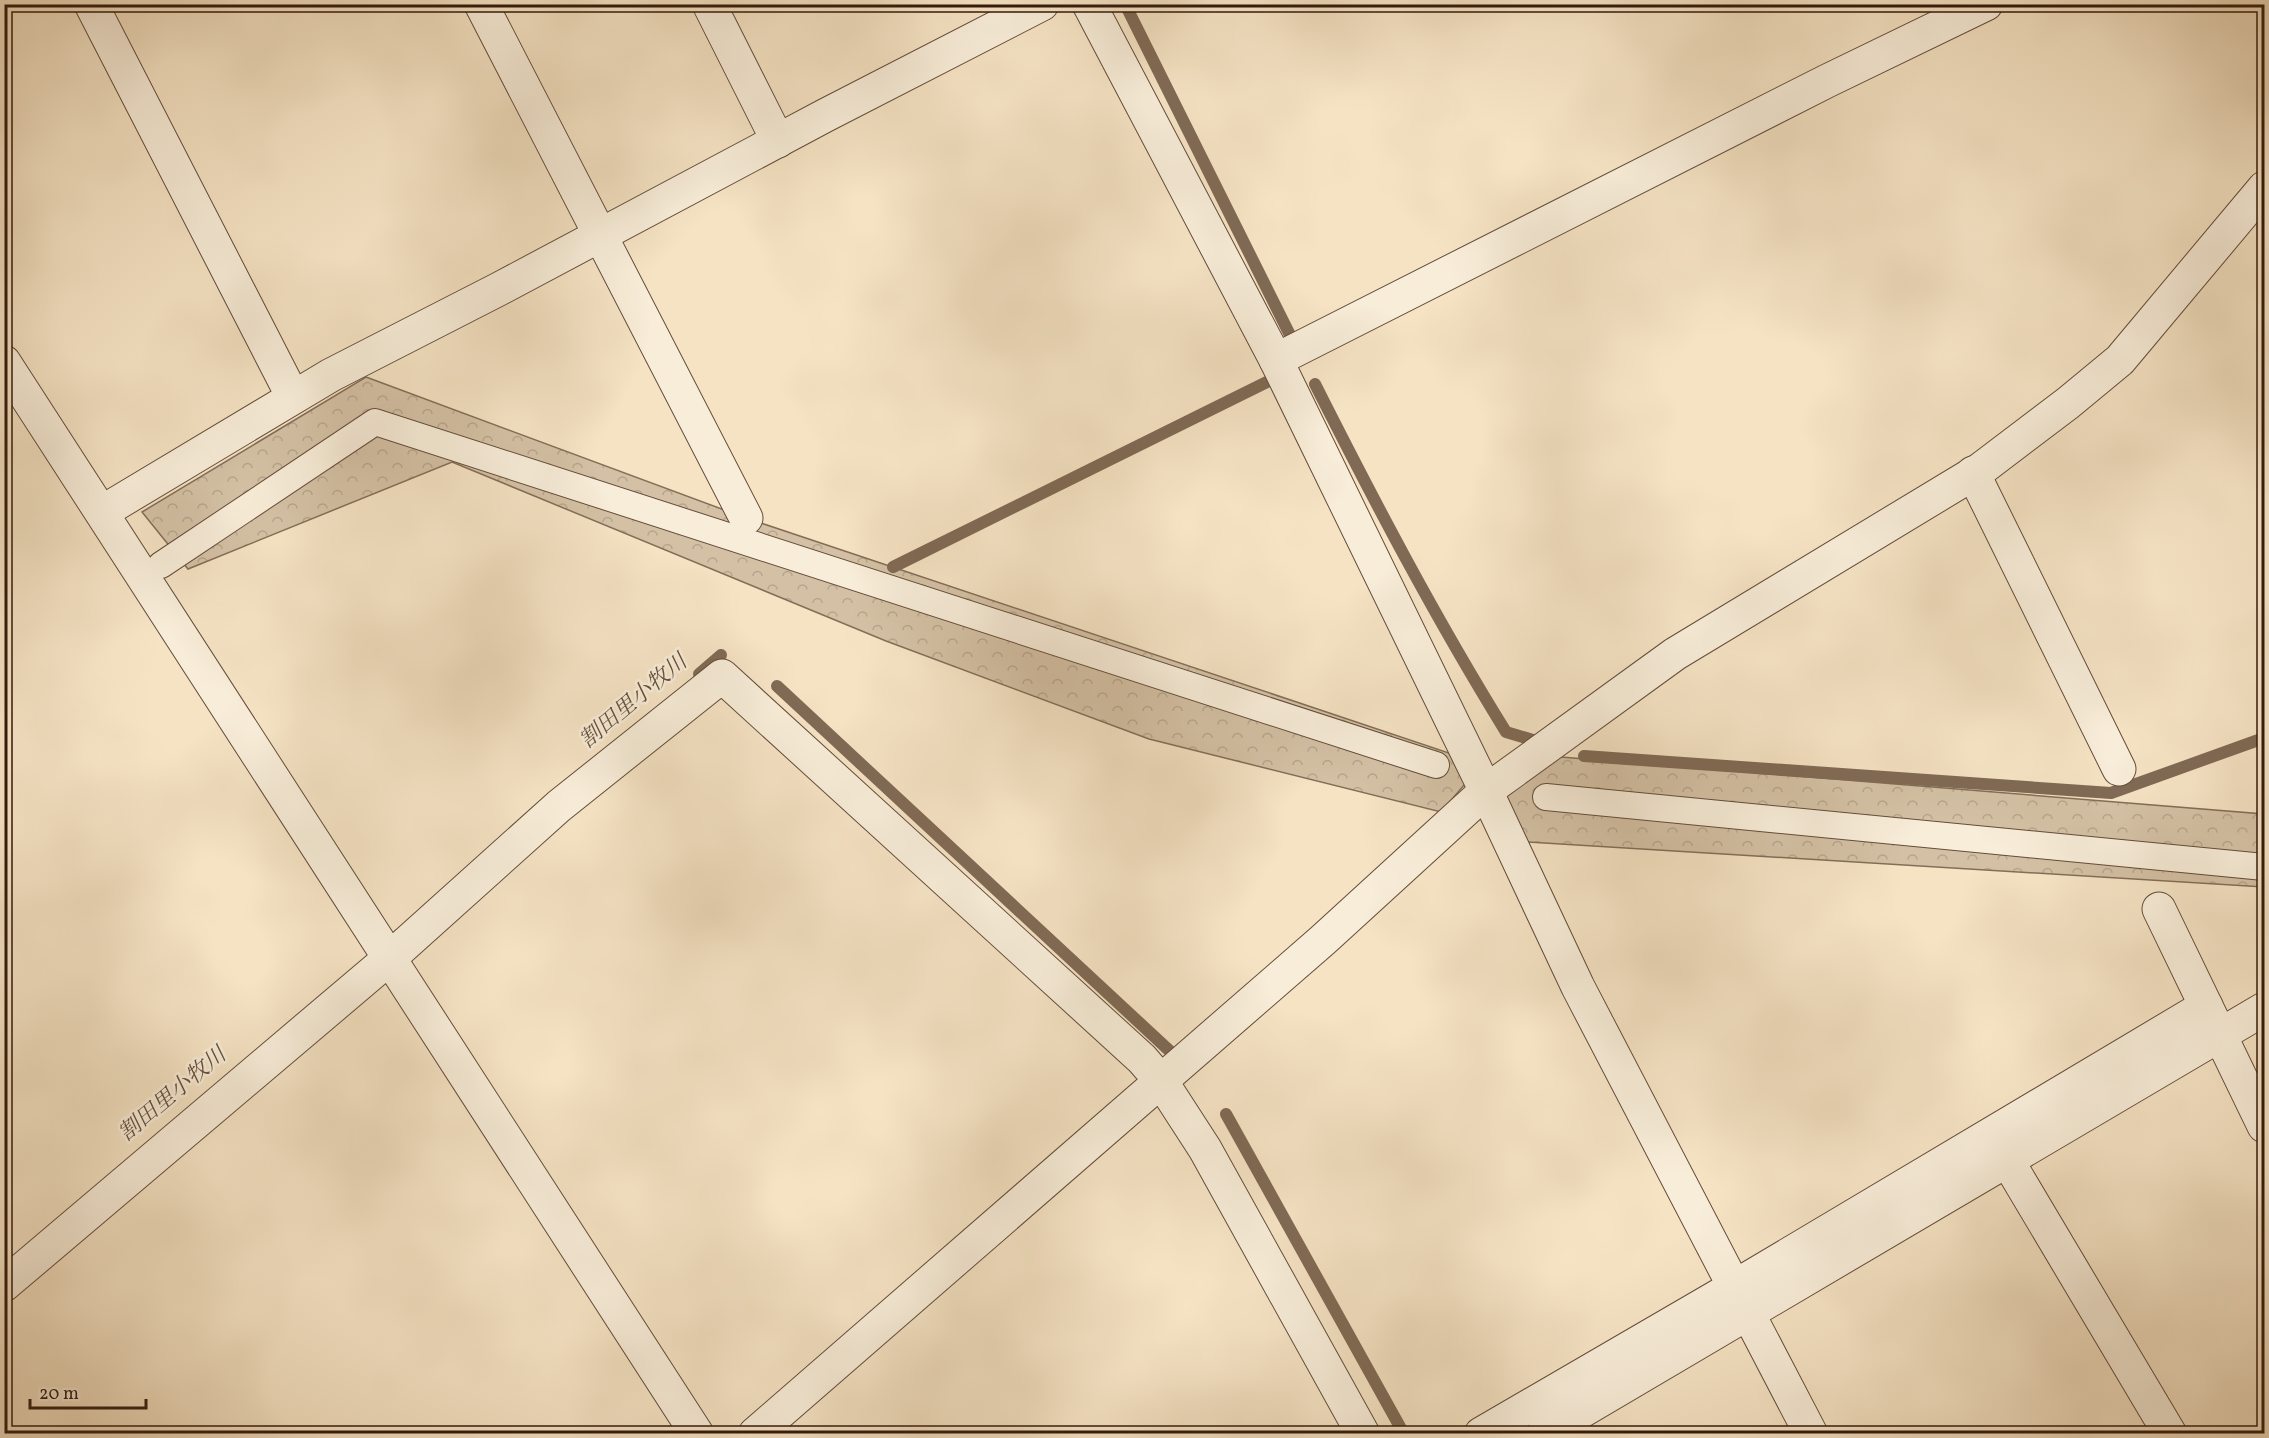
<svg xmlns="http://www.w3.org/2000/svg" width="2269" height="1438" font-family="Vollkorn,'Noto Serif JP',serif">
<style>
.park{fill:url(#park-crowns);stroke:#846e58;stroke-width:1.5}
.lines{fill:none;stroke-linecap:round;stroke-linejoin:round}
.stream{stroke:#806a55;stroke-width:12}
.pedestrian-casing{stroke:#644c3a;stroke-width:28}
.minor-casing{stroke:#644c3a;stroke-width:35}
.pedestrian{stroke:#f8edd9;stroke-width:26}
.minor{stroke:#f8edd9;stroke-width:33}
.labels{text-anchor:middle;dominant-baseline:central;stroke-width:5;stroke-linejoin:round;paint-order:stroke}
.water-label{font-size:22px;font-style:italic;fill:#664f3c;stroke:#f8edd9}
</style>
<defs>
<pattern id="park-crowns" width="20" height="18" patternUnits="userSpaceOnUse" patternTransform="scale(1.5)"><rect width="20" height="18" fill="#d4c1a5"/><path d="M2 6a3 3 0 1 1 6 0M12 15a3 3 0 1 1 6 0" fill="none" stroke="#b6a58d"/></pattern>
</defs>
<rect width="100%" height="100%" fill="#f5e3c4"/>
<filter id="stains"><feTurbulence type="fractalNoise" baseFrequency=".00333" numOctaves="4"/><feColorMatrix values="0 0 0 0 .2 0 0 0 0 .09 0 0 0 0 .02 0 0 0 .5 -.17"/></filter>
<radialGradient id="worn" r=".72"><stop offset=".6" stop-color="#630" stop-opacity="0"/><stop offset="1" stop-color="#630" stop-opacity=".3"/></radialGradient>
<g class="park">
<path d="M366,377L746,518L1449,753L1465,784L1441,812L1149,739L886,641L452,462L188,569L142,512Z"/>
<path d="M1536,755L2264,814V887L1510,841L1486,791Z"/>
</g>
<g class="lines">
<g class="stream">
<path d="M1125,4L1290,335"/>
<path d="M1315,384C1375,503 1436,619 1506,732L1533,740"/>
<path d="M893,567L1271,380"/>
<path d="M699,674L721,655"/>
<path d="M777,686L1173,1054"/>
<path d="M1584,756L2111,793L2264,738"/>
<path d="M1226,1114L1404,1434"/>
</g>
<defs>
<g id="pedestrian">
<path d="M161,565L375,422L1436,765"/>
<path d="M1546,797L2264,867"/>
</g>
<g id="minor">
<path d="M91,4L293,397"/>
<path d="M481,4L746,518"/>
<path d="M709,4L778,141"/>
<path d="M1089,4L1276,360L1486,791L1578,987L1811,1434"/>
<path d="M1276,360L1827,81L1986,4"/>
<path d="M4,362L697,1434"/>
<path d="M1973,473L2119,769"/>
<path d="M104,511L331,375L499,289L826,115L1042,4"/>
<path d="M2159,909L2264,1126"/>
<path d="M2007,1160L2170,1434"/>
<path d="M4,1285L391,957L559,806L722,676L1142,1059L1161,1081L1205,1149L1363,1434"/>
<path d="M755,1434L1323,940L1486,791L1675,654L1981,469L2068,403L2120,360L2264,188"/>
<path d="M1481,1434L1734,1287L2206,1006"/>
<path d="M1543,1434L2264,1009"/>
</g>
</defs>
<use href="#pedestrian" class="pedestrian-casing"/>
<use href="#minor" class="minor-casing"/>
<use href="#pedestrian" class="pedestrian"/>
<use href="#minor" class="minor"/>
</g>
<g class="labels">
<g class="water-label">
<text transform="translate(634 702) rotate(-40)">割田里小牧川</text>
<text transform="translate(173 1095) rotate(-40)">割田里小牧川</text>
</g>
</g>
<rect width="2269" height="1438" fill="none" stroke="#f5e3c4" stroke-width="24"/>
<rect x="6" y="6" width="2257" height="1426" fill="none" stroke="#331a0c" stroke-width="3"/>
<rect x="12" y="12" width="2245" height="1414" fill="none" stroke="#331a0c" stroke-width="1.5"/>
<path d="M30 1399v9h116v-9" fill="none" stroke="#331a0c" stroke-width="3"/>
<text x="39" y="1399" font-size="18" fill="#331a0c" stroke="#f8edd9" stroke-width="4.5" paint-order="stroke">20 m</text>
<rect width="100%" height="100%" filter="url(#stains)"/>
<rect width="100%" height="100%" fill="url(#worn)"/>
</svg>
